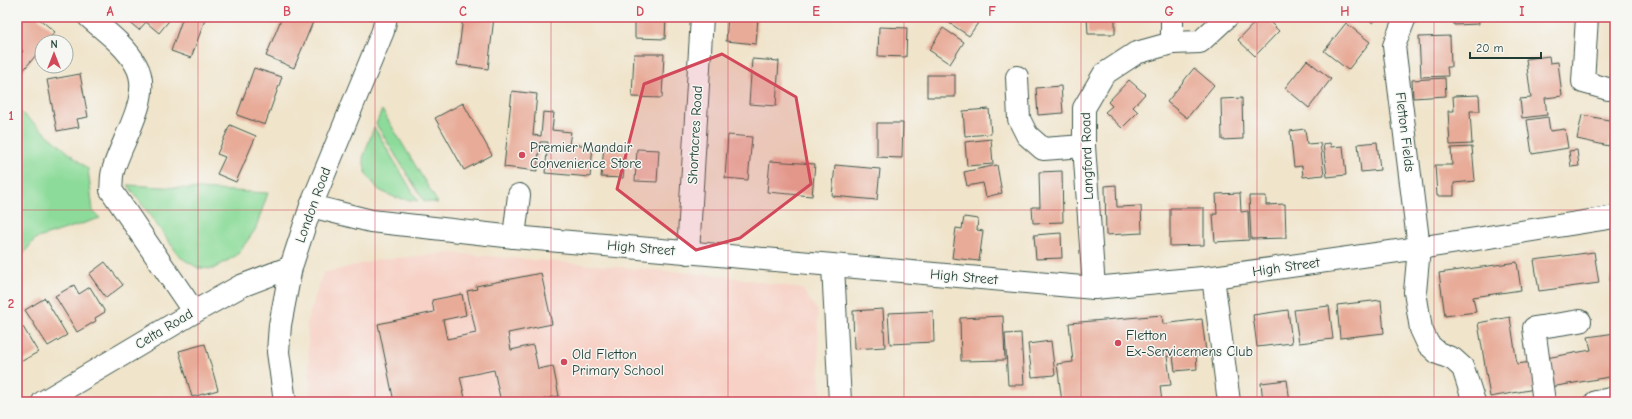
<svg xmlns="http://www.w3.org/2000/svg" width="1632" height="419" font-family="'Comic Neue',sans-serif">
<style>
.built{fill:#f7d1c6}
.green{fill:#8cdb9a;stroke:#568c67}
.building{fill:#e8ab98}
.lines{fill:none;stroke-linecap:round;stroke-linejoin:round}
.minor-casing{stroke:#3e564b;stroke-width:24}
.major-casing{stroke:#3e564b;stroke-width:24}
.minor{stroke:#fff;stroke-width:22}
.major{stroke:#fff;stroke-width:22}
.marked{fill:#d1495b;fill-opacity:0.2;stroke:#d1495b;stroke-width:3;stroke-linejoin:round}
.grid{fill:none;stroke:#d1495b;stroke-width:1;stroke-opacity:0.55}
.poi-dot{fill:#d1495b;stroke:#f6f6f2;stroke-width:1.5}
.labels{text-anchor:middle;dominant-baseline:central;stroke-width:3;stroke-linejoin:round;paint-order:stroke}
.street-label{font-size:14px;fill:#1f3d34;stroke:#f6f6f2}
.poi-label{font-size:14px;fill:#1f3d34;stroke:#f6f6f2;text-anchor:start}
.neatline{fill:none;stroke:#d1495b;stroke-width:1.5}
.grid-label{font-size:13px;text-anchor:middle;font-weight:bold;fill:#d1495b}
</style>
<rect width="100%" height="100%" fill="#f6f6f2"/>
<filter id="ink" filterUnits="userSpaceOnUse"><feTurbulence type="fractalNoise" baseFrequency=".025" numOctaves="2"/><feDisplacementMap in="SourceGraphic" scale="8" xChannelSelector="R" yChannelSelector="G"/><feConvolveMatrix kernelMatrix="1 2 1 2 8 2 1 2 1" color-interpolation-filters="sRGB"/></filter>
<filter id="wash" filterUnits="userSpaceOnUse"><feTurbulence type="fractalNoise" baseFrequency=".012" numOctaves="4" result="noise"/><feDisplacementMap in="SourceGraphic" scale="16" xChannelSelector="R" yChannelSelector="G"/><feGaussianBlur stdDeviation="0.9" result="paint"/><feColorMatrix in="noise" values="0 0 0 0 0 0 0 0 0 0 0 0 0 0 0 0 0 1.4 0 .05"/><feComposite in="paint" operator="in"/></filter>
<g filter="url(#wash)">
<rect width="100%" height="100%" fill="#f0e4cb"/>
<path class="built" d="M450,253L726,276L802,289L817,310L821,402H311L307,322L323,273L378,260Z"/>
<g class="green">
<path d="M17,109L88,169L93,211L100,218L35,239L17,262Z"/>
<path d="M382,110L438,203L424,201L376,124Z"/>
<path d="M374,127L418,201L396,198L379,190L366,174L363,158Z"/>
<path d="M128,185L268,193L255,230L237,255L213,269L198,268L180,257Z"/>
</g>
<g id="blocks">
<g class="building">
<path d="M17,17H37L55,32L47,42H42V48L21,73L17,70V59L23,51L17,46Z"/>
<path d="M123,17H172L159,33L146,22L139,30Z"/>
<path d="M183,17H206L191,58L171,51Z"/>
<path d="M282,17H315L294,68L266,56Z"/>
<path d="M463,17H494L488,69L457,65Z"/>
<path d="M635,17H666L665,39L635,38Z"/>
<path d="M728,17H758L756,44L726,41Z"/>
<path d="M952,17H982L969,36L948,22Z"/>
<path d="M1087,17H1115V34H1088Z"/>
<path d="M1260,17H1265L1279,31L1255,56L1238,40Z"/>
<path d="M1365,17H1378L1373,23Z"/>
<path d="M1454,17H1478L1479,24L1454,25Z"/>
<path d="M1346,23L1370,42L1348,70L1324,51Z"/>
<path d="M879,27L907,28L906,57L878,56Z"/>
<path d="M943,28L964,42L950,64L929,50Z"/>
<path d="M1450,36L1451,67H1447L1448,76L1421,77L1419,37Z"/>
<path d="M634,54H664L662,98L632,97Z"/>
<path d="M1549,56L1550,63L1558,62L1562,96L1545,98L1547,115L1522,118L1520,99L1531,98L1526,59Z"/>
<path d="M752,59L779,61L776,106L749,104Z"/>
<path d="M1307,60L1331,79L1309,108L1285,88Z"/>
<path d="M254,68L282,77L265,125L237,115Z"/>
<path d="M1194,68L1214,85L1187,118L1167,102Z"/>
<path d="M80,74L88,117L77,119L79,127L57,131L47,80Z"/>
<rect x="927" y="75" width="28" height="22"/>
<path d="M1445,78L1446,96L1413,98L1412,80Z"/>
<path d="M1129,80L1145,94L1133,107L1138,112L1122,128L1105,112L1112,106L1108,102Z"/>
<path d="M1061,86L1063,113L1038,115L1036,88Z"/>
<path d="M512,91L537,94L533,135L541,136L543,112L554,113L552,130L571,132L569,144L593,146L590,177L545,173L548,142H540L537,171L504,167Z"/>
<path d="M1479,95L1480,111H1470L1472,144L1450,145L1448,111H1454L1453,96Z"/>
<path d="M1242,98L1243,139L1222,140L1221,99Z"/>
<path d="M463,103L492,155L464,170L435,118Z"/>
<path d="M989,109L991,134L965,136L963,111Z"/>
<path d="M1582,115L1614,121L1609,146L1577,139Z"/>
<path d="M1548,117L1550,131L1565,129L1568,148L1532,154L1527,120Z"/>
<path d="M877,123H903L902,158L877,157Z"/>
<path d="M230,125L256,136L236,182L217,174L225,157L217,154Z"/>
<path d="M1305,129L1307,144L1320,143L1324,175L1303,177L1302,166L1294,167L1290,131Z"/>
<path d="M728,135L752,137L748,180L725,178Z"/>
<path d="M991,139L993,164L967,166L965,142Z"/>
<path d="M1377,142L1380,170L1361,172L1358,144Z"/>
<path d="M1330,143L1331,147L1343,146L1346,175L1327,177L1323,144Z"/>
<path d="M604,146L626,148L623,178L601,177Z"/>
<path d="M1472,147L1475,181L1454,183V196H1437L1435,165H1452L1451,148Z"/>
<path d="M637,149L659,150L657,182L635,181Z"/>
<path d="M1577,150L1579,166L1571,167L1569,151Z"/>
<path d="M770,161L815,164L812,196L767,192Z"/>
<path d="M835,165L880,169L877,200L832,196Z"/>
<path d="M997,165L1002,193L986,197L983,183L967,186L964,172Z"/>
<path d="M1062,171L1063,222L1033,223L1032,207H1040L1039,172Z"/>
<path d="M1116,185L1117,207L1141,206L1142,233L1106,235L1105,186Z"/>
<path d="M1240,193L1241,212L1248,211L1249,240L1215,242L1213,214H1217L1216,194Z"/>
<path d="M1249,196H1266V205L1285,204L1286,238L1251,239Z"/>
<path d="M1170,208H1204V245L1170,246Z"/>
<path d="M964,217L978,219L977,230L983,231L979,261L952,258L956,228L962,229Z"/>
<path d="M1061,233L1062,258L1036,259L1034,235Z"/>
<path d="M1594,252L1599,283L1539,291L1534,260Z"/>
<path d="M105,262L123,285L106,298L89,274Z"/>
<path d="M1517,262L1521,290L1473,297L1476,312L1445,316L1439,273Z"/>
<path d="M541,273L552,324L508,333L511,350L533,345L538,369L553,366L559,396L544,399L545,402H501L494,370L460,377L466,402H394L378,324L434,312L432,300L462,294L466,315L443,320L447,339L476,333L467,291L477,289L476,286Z"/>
<path d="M1615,276V310H1614L1610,277Z"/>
<path d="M74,285L79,294L90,287L105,312L95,318L96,321L77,332L55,296Z"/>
<path d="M45,298L67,335L48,346L25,310Z"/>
<path d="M1381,300L1384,333L1340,338L1337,305Z"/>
<path d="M1329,306L1333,339L1299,343L1294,310Z"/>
<path d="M883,309L885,347L854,349L853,311Z"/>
<path d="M1288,310L1292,343L1257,347L1253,315Z"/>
<path d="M933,311L934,342L890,344L888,313Z"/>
<path d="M1162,315L1163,324L1202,319L1206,352L1196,354L1197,369L1175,371L1173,356H1167L1171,385L1160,386L1162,402H1062L1057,364L1073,362L1069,323Z"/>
<path d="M1003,316L1005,360L961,361L960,318Z"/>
<path d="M1510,317L1517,364L1531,362L1535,389L1490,397L1478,323Z"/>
<path d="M23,327L38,352L17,364V331Z"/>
<path d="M1021,333L1024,385H1008L1005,334Z"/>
<path d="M1615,333V376L1551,387L1546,358L1591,350L1588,337Z"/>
<path d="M1051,341L1055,375L1032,377L1028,344Z"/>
<path d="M205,344L218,390L192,397L179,351Z"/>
<path d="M1287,380L1290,402H1263L1261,383Z"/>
</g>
</g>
</g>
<g filter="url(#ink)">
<use href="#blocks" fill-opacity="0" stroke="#3e564b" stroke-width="1"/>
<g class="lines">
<defs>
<g id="minor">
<path d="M89,17C105,31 126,46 136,65C154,96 121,140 113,171C111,177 112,184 111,190L194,312"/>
<path d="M1172,17V43"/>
<path d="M1405,17L1394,46L1419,248L1415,292L1421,329L1428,344L1438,353L1453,359L1463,368L1474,402"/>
<path d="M1587,17L1583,82L1608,89"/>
<path d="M1017,77L1019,119L1027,135L1043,149L1084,146"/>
<path d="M514,237L519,195"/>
<path d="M688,253L702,17"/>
<path d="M833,266L840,402"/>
<path d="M1213,277L1229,402"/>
<path d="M1094,288L1084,146V108L1104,74L1136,53L1172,43L1200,42L1227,17"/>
<path d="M43,402L194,312L241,286L291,267"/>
<path d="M1544,402L1534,328L1580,321"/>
<path d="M1596,402L1615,398"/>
</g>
<g id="major">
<path d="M311,206L371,221L514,237L1094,288L1213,277L1419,248L1615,217"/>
<path d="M285,402L278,352L280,325L291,267L311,206L383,31L386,17"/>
</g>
</defs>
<use href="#minor" class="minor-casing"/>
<use href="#major" class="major-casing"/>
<use href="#minor" class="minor"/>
<use href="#major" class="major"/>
</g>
</g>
<path class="marked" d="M722,54L796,97L811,184L740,238L696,250L617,189L644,84Z"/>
<path class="grid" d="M198,17V402M375,17V402M551,17V402M728,17V402M904,17V402M1081,17V402M1257,17V402M1434,17V402M17,210H1615"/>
<g class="poi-dot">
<circle cx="522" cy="155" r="4"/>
<circle cx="1118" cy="343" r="4"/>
<circle cx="564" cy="362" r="4"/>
</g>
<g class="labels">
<g class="street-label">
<text transform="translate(1405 132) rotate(83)">Fletton Fields</text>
<text transform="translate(695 135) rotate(-87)">Shortacres Road</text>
<text transform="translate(1087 156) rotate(-92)">Langford Road</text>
<text transform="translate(313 205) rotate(-70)">London Road</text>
<text transform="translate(641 248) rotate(5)">High Street</text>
<text transform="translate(1286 267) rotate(-8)">High Street</text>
<text transform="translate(964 277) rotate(5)">High Street</text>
<text transform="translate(164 329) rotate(-31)">Celta Road</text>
</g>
<g class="poi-label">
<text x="530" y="147">Premier Mandair<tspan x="530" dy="16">Convenience Store</tspan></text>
<text x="1126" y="335">Fletton<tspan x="1126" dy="16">Ex-Servicemens Club</tspan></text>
<text x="572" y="354">Old Fletton<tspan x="572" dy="16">Primary School</tspan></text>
</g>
</g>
<rect width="1632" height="419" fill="none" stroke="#f6f6f2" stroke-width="44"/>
<g transform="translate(54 54)"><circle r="19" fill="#f6f6f2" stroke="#a0aca6"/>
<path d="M0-3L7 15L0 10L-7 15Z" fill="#d1495b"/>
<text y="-6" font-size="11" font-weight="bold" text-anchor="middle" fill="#1f3d34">N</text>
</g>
<path d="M1470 52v6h71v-6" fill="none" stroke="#1f3d34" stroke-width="2"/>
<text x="1476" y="52" font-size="12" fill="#1f3d34" stroke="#f6f6f2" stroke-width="3" paint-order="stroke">20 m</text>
<rect x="22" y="22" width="1588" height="375" class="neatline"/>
<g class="grid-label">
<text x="110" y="16">A</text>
<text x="287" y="16">B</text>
<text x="463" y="16">C</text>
<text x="640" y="16">D</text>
<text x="816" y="16">E</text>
<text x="992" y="16">F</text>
<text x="1169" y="16">G</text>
<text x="1345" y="16">H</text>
<text x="1522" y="16">I</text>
<text x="11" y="120">1</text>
<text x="11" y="308">2</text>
</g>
</svg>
